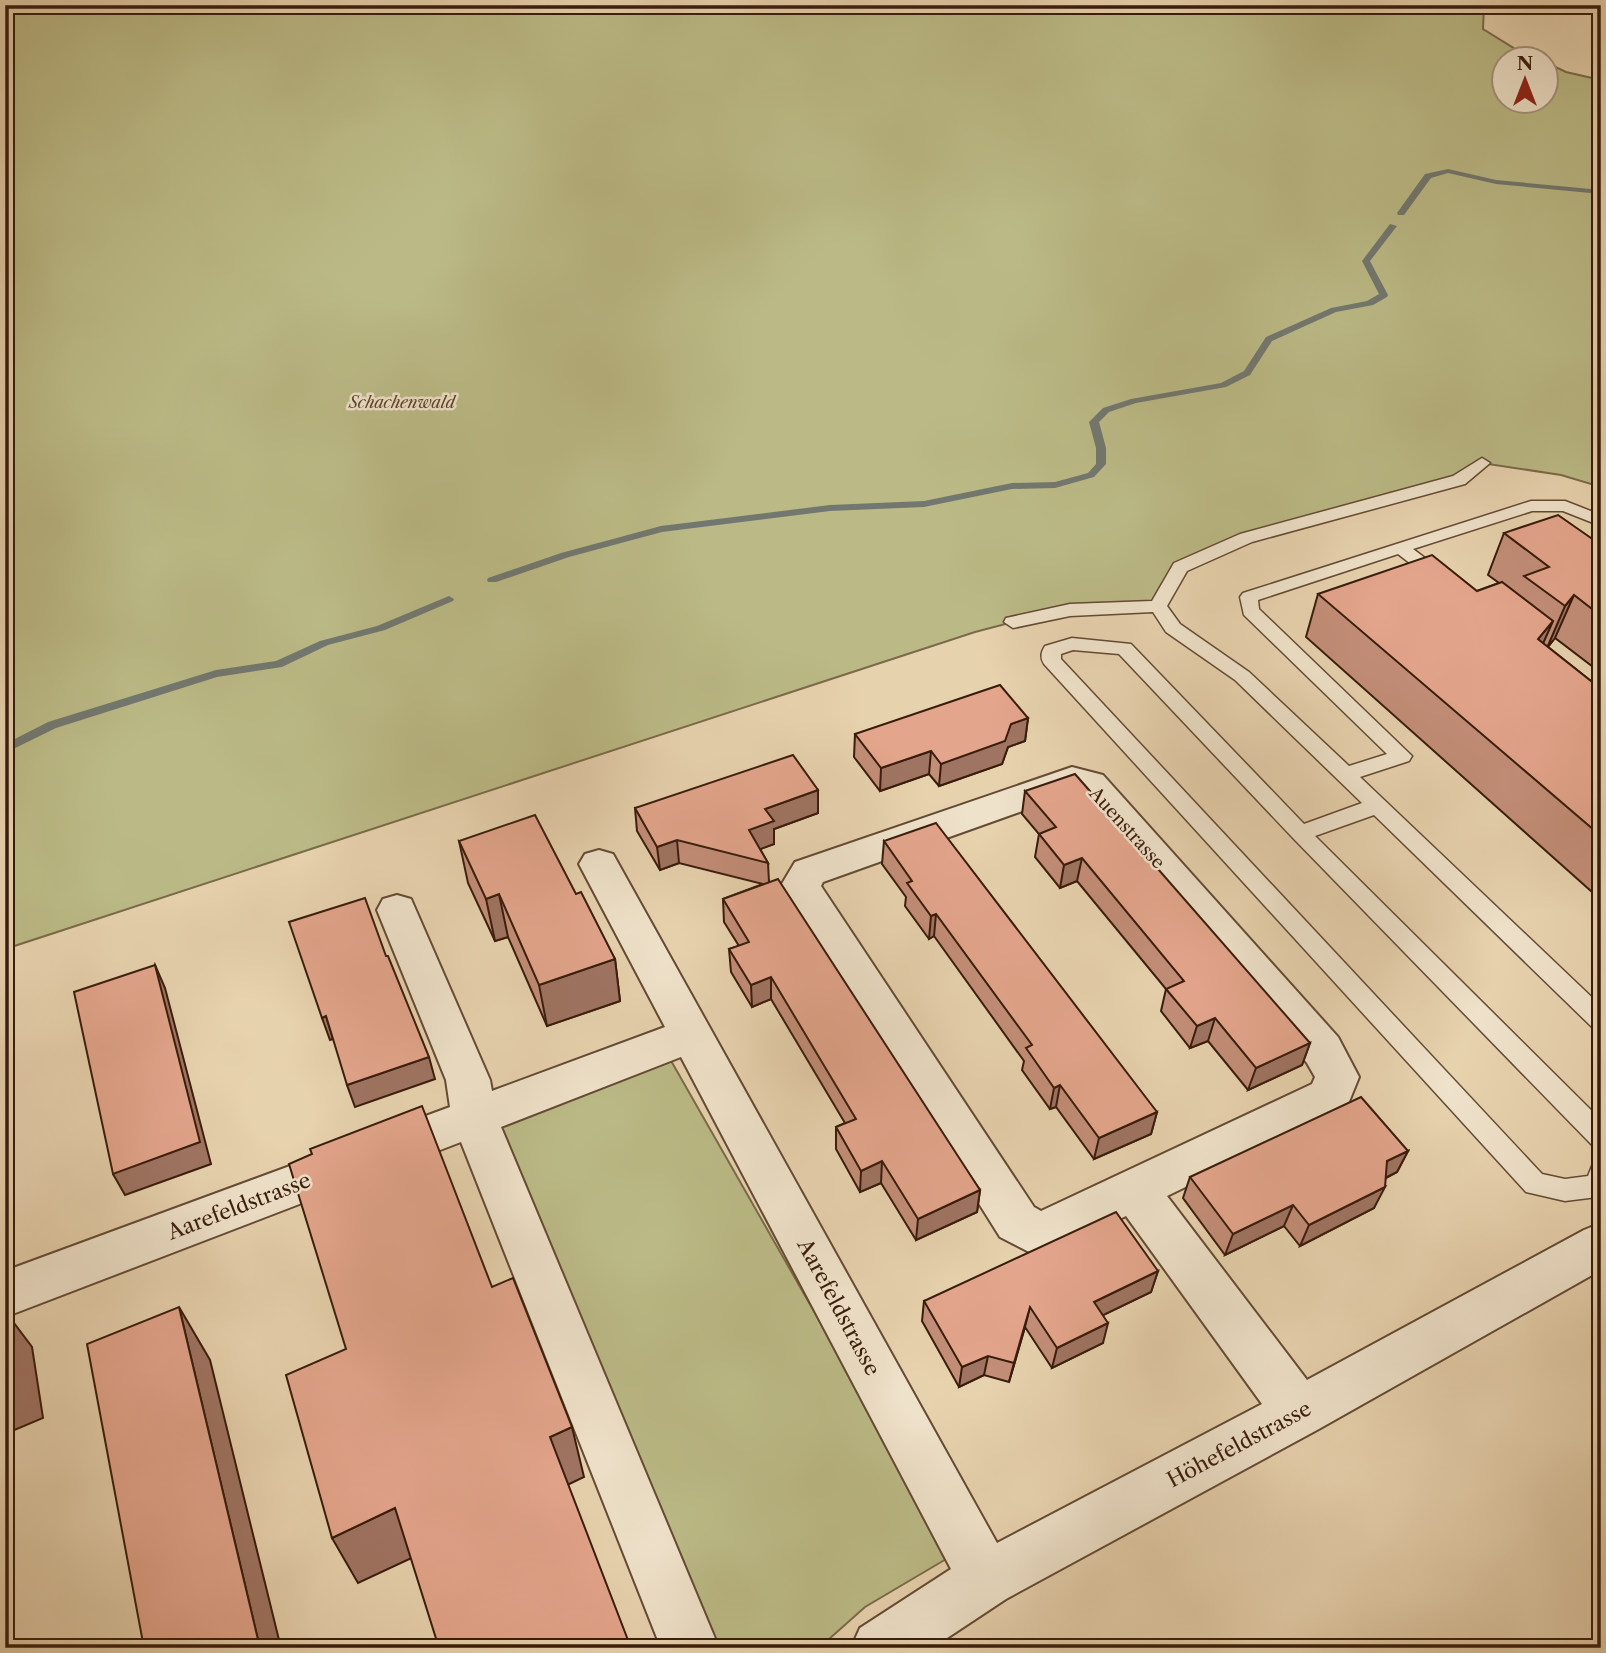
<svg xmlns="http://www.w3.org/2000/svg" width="1606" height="1653" font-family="'Libre Caslon Text',serif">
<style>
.green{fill:#bbba86;stroke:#7a6b49;stroke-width:2}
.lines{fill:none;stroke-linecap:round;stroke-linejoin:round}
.stream{fill:#727870;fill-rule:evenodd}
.service-casing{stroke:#644a34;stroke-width:3}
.minor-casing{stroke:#644a34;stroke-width:4}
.service{fill:#efe2ca;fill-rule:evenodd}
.minor{fill:#efe2ca;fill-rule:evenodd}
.wall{fill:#c38e78;stroke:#391c0c;stroke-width:2}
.shaded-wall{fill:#9f7462;stroke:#391c0c;stroke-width:2}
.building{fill:#e3a58c;stroke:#391c0c;stroke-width:2}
.labels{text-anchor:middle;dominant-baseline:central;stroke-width:5;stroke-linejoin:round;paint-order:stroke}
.far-park-label{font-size:16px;font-style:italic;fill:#5a442a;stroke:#efe2ca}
.street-label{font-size:18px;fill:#391c0c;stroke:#efe2ca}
.near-street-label{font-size:21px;fill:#391c0c;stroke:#efe2ca}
</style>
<rect width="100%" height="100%" fill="#e7d2ae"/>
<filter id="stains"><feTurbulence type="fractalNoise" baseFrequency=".00286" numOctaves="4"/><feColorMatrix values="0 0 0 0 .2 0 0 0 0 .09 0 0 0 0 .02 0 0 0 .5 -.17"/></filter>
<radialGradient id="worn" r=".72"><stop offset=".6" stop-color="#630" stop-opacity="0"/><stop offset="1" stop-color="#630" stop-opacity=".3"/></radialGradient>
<g class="green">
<path d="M5,5H1488L1484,6L1483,29L1517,50L1538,59L1504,60V102H1546L1547,63L1566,72L1601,80V487L1561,475L1482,463L1459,480L1246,538L1180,567L1158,606L1013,622L975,632L5,949Z"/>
<path d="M670,1059L953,1555L865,1607L819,1648H714L499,1123Z"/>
</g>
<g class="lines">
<g class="stream">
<path d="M1448,169L1496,180L1601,190V194L1496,184L1448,173L1431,178L1404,215H1398L1397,213L1425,174Z"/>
<path d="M1390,224L1397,226L1370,261L1388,295L1387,297L1373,305L1336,312L1272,341L1250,375L1226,387L1136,403L1109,412L1099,422L1106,448V464L1094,477L1055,488L1012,489L924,507L830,511L662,532L569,557L496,582H488L487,580L488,578L561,553L661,526L830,505L924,501L1012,483L1055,482L1088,473L1096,464V448L1089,422L1103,408L1131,399L1221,383L1244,371L1266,337L1331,308L1367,301L1379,294L1362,261Z"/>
<path d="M449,596L454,599L453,601L385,630L328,645L282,667L217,677L56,728L5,753V744L48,722L216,670L276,661L320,641L377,626Z"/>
</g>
<defs>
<path id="service" d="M1482,458L1490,463L1465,484L1252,542L1187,571L1167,606L1180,624L1249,672L1349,766L1387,754L1244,615L1240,597L1243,593L1531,501H1565L1601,515V526L1563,511H1532L1413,549L1445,573L1448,577L1445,581H1433L1398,554L1258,600L1259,609L1412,756L1409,761L1360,777L1601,1006V1030L1593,1028L1374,815L1315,836L1601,1120V1148L1592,1145L1293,838L1119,654L1073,650L1061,654V659L1542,1174L1565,1179L1588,1176L1592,1166L1601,1163V1196L1597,1197L1565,1201L1526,1192L1044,664C1040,658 1041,652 1045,646L1072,638L1131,644L1304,824L1362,803L1235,680L1166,632L1153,612L1070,616L1013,628L1004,622L1006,618L1070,604L1152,601L1174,563L1240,534L1453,476Z"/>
<path id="minor" d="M1072,767L1103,775L1338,1037L1359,1077L1346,1109L1167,1196L1307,1380L1584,1230L1601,1223V1270L1317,1430L1006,1599L932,1648H851L860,1628L951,1569L681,1057L501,1127L719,1648H661L461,1142L5,1317V1271L450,1107L446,1080L377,910L383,899L397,895L411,899L490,1080L492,1091L665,1027L579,864L585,854L599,850L613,854L997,1543L1262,1404L1126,1216L1039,1257L1000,1237L780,887L795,862ZM1073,793L1078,794L1307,1063L1315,1077L1312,1084L1041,1211L1034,1207L821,886L823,882Z"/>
</defs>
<use href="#service" class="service-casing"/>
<use href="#minor" class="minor-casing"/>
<use href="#service" class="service"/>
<use href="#minor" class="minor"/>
</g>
<g class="wall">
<path d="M1504,533L1601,545V673L1555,638L1548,647L1601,689V900L1306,637L1318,594L1477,591L1499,583L1488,575Z"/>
<path d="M1028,718L1025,741L1008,747L1002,764L939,786L929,774L880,791L854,757L855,734Z"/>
<path d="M818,790V813L774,829V844L760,849L768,863L769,882L980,1190L977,1212L916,1240L881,1183L860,1192L836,1149V1127L845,1123L771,999L752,1007L731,972L729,949L739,946L724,922L723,899L763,884L679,863L660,870L637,831L635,808Z"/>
<path d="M1025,791L1310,1043L1302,1065L1248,1090L1208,1041L1190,1048L1161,1011L1166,989L1077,881L1060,888L1035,857L1039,834L1022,814Z"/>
<path d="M459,841L576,894L615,959L620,1001L547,1026L508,937L495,941L468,883Z"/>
<path d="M884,841L1157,1112L1151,1134L1094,1159L1056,1107L1050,1109L1022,1070L1024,1061L934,936L929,939L905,906L906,897L882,864Z"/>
<path d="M1408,1151L1397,1172L1386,1178L1374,1208L1300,1246L1284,1226L1225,1255L1183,1198L1190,1177Z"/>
<path d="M1158,1271L1151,1292L1103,1315V1343L1052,1368L1025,1327L1009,1382L984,1375L959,1387L922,1321L924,1301Z"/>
</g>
<g class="shaded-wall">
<path d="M1574,595L1555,638L1547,648L1565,606Z"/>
<path d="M1553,621L1534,664L1538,639Z"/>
<path d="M1028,718L1025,741L1008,747L1002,764L939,786L941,764L1011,724Z"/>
<path d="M931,751L929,774L880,791L881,768Z"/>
<path d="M818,790V813L774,829V844L750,853L749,830L765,809Z"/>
<path d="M677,840L679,863L660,870L657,847Z"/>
<path d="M1082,858L1077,881L1060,888L1064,865Z"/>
<path d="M499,894L508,937L495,941L486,899Z"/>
<path d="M936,914L934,936L929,939L931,916Z"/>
<path d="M615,959L620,1001L547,1026L539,985Z"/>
<path d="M155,965L165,988L211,1164L125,1195L113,1174Z"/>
<path d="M771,977V999L752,1007L751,985Z"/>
<path d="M326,1016L333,1039L330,1040L322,1018Z"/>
<path d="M1215,1018L1208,1041L1190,1048L1197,1026Z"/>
<path d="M1310,1043L1302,1065L1248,1090L1256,1068Z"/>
<path d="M429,1057L435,1079L355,1107L347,1085Z"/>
<path d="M1060,1085L1056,1107L1050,1109L1054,1088Z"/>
<path d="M1157,1112L1151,1134L1094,1159L1099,1138Z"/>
<path d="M1408,1151L1397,1172L1377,1182L1387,1161Z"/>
<path d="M882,1161L881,1183L860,1192L861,1171Z"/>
<path d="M1385,1187L1374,1208L1300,1246L1309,1225Z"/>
<path d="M980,1190L977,1212L916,1240L918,1219Z"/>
<path d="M1293,1205L1284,1226L1225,1255L1233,1234Z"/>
<path d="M1158,1271L1151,1292L1089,1322L1094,1302Z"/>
<path d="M179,1307L210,1360L281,1648H260Z"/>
<path d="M1030,1307L1025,1327L1009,1382L1014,1363Z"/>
<path d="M5,1311L32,1347L43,1418L5,1434Z"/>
<path d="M1108,1323L1103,1343L1052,1368L1057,1348Z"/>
<path d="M988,1356L984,1375L959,1387L962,1367Z"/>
<path d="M572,1427L584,1477L563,1487L550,1437Z"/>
<path d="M395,1508L418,1555L358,1583L332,1538Z"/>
</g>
<g class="building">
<path d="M1558,515L1601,545V616L1574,595L1565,606L1524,576L1549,567L1504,533Z"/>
<path d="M1432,555L1477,591L1502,582L1553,621L1538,639L1601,689V836L1318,594Z"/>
<path d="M1000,685L1028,718L1011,724L1005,741L941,764L931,751L881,768L855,734Z"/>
<path d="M793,755L818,790L765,809L774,821L749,830L768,863L677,840L657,847L635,808Z"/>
<path d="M1075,774L1310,1043L1256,1068L1215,1018L1197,1026L1166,989L1184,981L1082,858L1064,865L1039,834L1056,827L1025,791Z"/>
<path d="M535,815L576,894L581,892L615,959L539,985L499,894L486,899L459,841Z"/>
<path d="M936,823L1157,1112L1099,1138L1060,1085L1054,1088L1026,1048L1032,1045L936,914L931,916L907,883L912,881L884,841Z"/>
<path d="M778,879L980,1190L918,1219L882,1161L861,1171L836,1127L856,1119L771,977L751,985L729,949L749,942L723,899Z"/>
<path d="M365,898L386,956H388L429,1057L347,1085L326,1016L322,1018L289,922Z"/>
<path d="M155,965L200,1142L113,1174L74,992Z"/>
<path d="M1361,1097L1408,1151L1387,1161L1385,1187L1309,1225L1293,1205L1233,1234L1190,1177Z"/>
<path d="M422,1106L492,1287L513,1278L572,1427L550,1437L631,1648H439L395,1508L332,1538L286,1375L346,1349L289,1164L312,1154L310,1149Z"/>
<path d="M1116,1212L1158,1271L1094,1302L1108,1323L1057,1348L1030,1307L1014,1363L988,1356L962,1367L924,1301Z"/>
<path d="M179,1307L260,1648H144L87,1344Z"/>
</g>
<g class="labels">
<g class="far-park-label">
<text x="402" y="402">Schachenwald</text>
</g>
<g class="street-label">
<text transform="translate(1127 828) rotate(48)">Auenstrasse</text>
</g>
<g class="near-street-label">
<text transform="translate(239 1206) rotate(-21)">Aarefeldstrasse</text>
<text transform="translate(839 1307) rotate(62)">Aarefeldstrasse</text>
<text transform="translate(1239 1444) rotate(-28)">Höhefeldstrasse</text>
</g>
</g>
<rect width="1606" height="1653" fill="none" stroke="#e7d2ae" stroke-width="28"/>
<rect x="7" y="7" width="1592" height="1639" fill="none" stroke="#391c0c" stroke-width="3.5"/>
<rect x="14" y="14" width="1578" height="1625" fill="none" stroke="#391c0c" stroke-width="2"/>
<g transform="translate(1525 80)"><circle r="33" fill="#efe2ca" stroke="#a6937e" stroke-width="2"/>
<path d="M0-5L12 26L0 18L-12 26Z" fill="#8f2418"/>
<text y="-10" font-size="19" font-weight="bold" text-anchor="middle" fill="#391c0c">N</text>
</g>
<rect width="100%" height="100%" filter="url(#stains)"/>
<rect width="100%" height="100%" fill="url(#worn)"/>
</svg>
